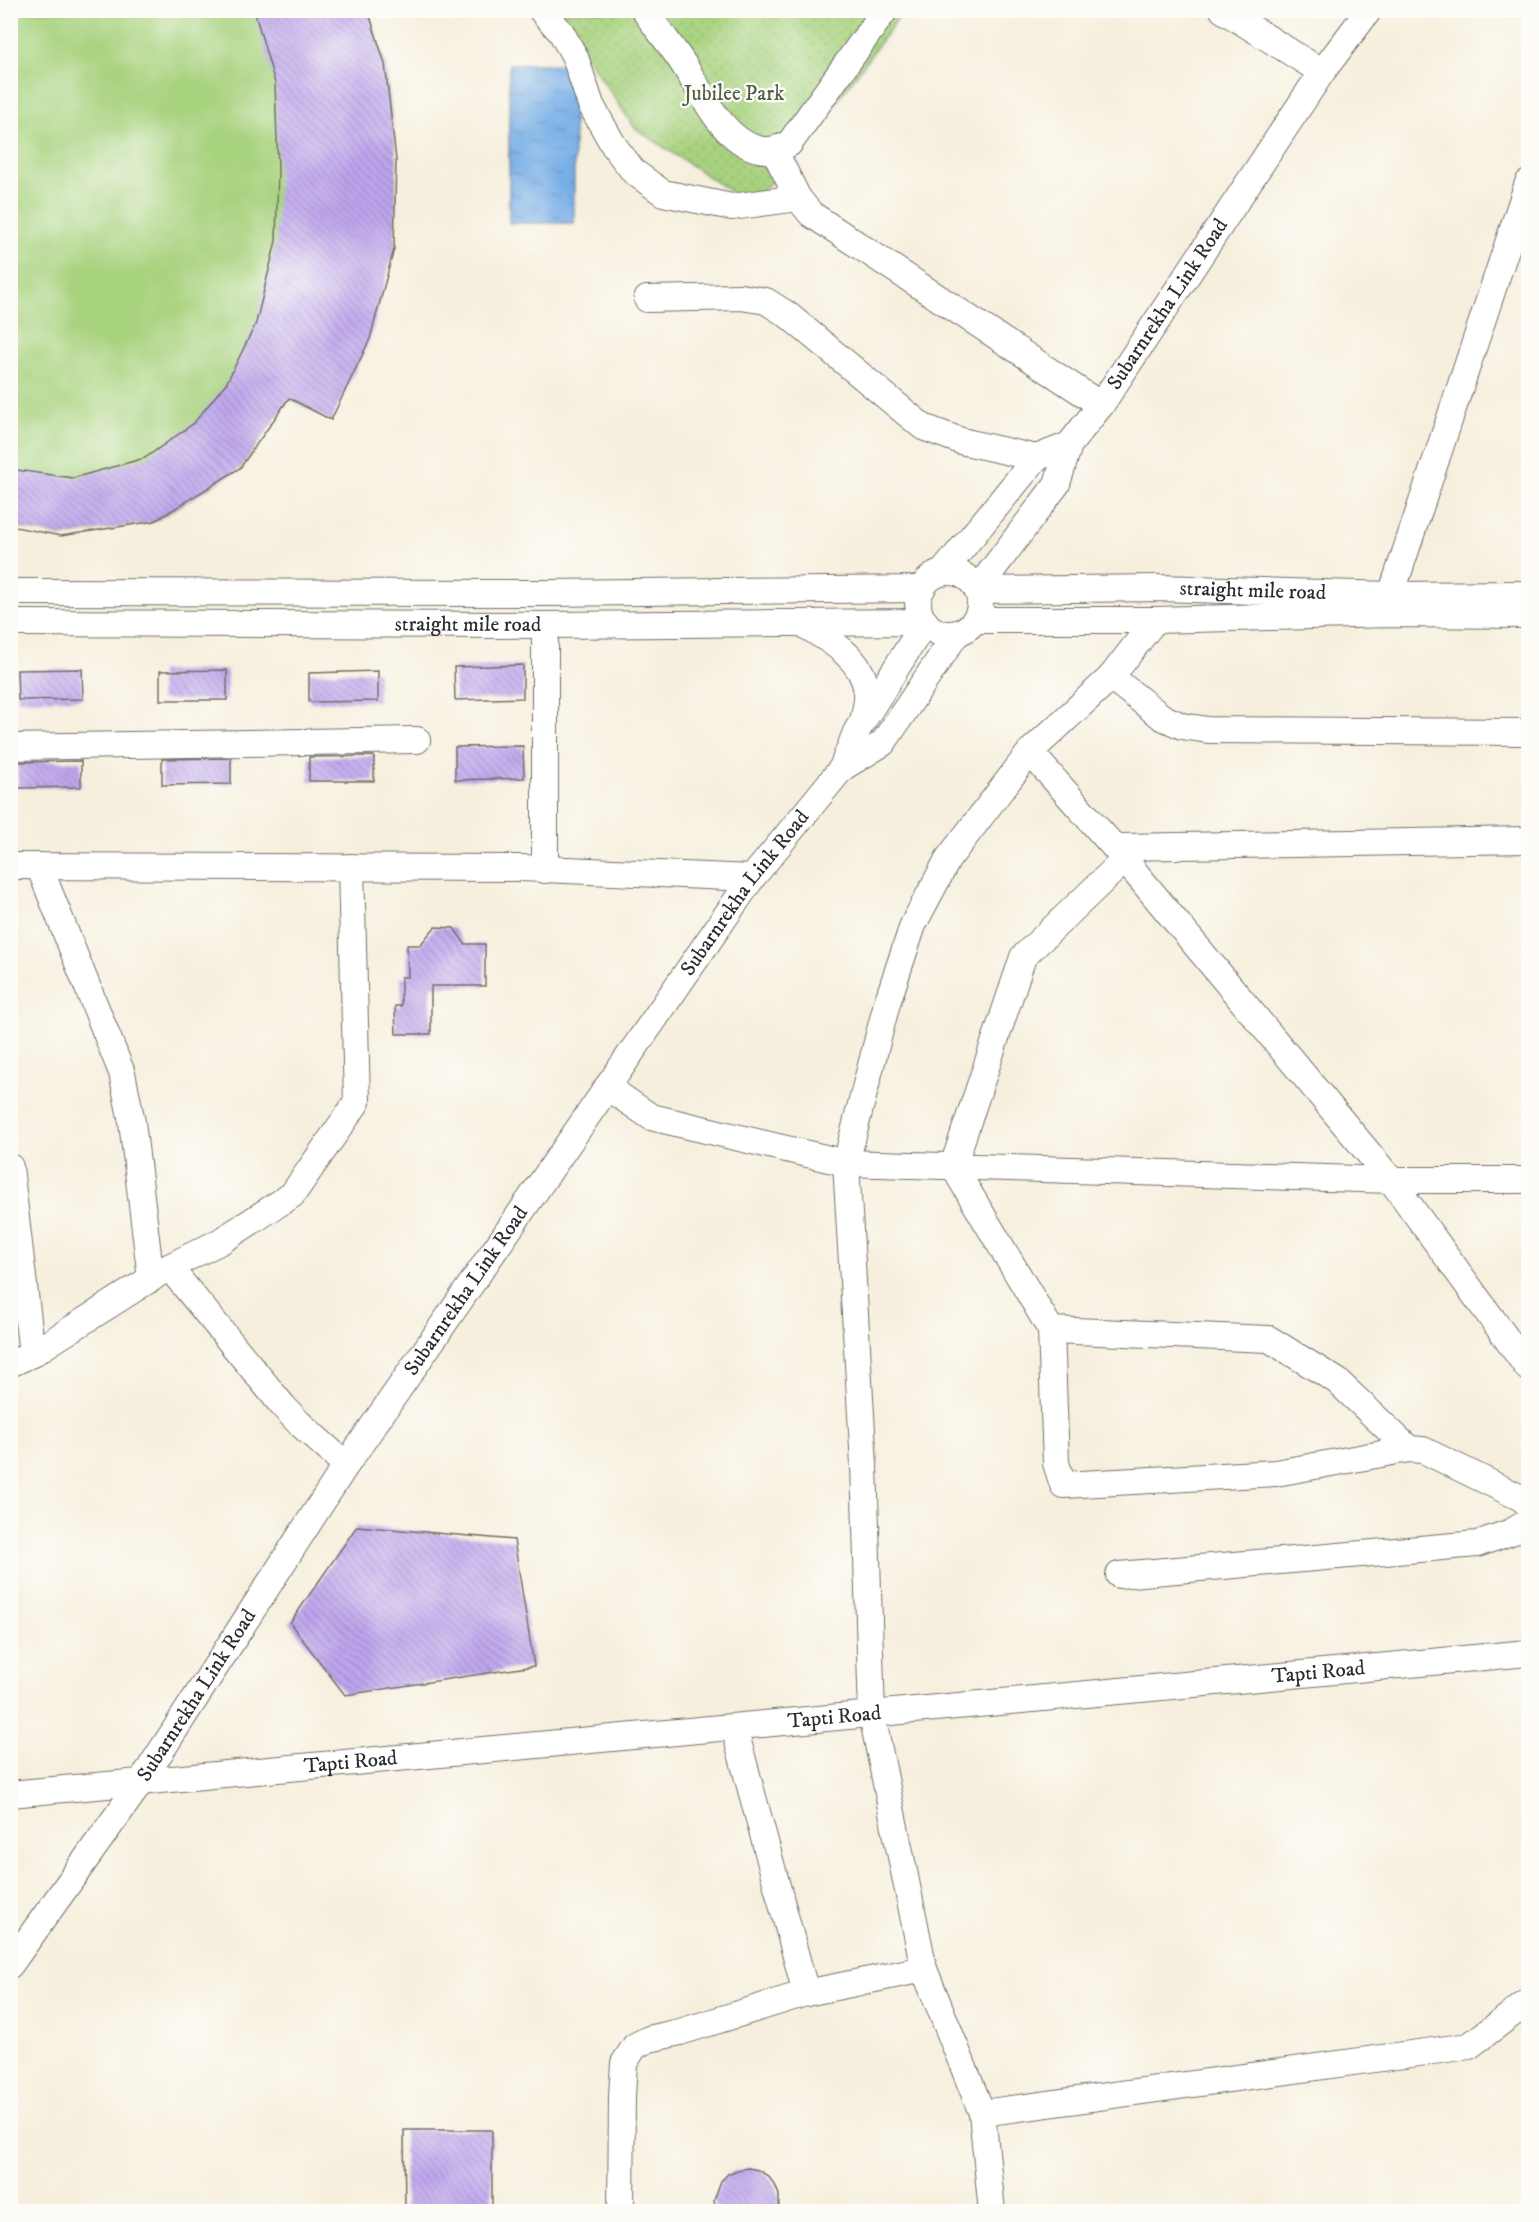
<svg xmlns="http://www.w3.org/2000/svg" width="1539" height="2222" font-family="'IM FELL DW Pica',serif">
<style>
.grass{fill:#a7d27e;stroke:#697e54;stroke-width:1.5}
.park{fill:url(#park-dots);stroke:#697e54;stroke-width:1.5}
.water{fill:url(#water-ripples);stroke:#516c88;stroke-width:1.5}
.building{fill:url(#building-back-hatch)}
.lines{fill:none;stroke-linecap:round;stroke-linejoin:round}
.minor-casing{stroke:#727069;stroke-width:28}
.minor{stroke:#fff;stroke-width:26}
.labels{text-anchor:middle;dominant-baseline:central;stroke-width:4.5;stroke-linejoin:round;paint-order:stroke}
.park-label{font-size:21px;fill:#505d44;stroke:#fdfcf7}
.street-label{font-size:21px;fill:#2b2b2b;stroke:#fdfcf7}
</style>
<defs>
<pattern id="park-dots" width="8" height="8" patternUnits="userSpaceOnUse" patternTransform="scale(1.5)"><rect width="8" height="8" fill="#a7d27e"/><path d="M2 2h.1M6 6h.1" fill="none" stroke="#90b46d" stroke-width="1.8" stroke-linecap="round"/></pattern>
<pattern id="water-ripples" width="26" height="14" patternUnits="userSpaceOnUse" patternTransform="scale(1.5)"><rect width="26" height="14" fill="#77aee6"/><path d="M2 4q2-2 4 0t4 0M15 11q2-2 4 0t4 0" fill="none" stroke="#628ebb"/></pattern>
<pattern id="building-back-hatch" width="6" height="6" patternUnits="userSpaceOnUse" patternTransform="scale(1.5)"><rect width="6" height="6" fill="#bea5ee"/><path d="M-1 5l2 2M0 0l6 6M5-1l2 2" fill="none" stroke="#9b87c1"/></pattern>
</defs>
<rect width="100%" height="100%" fill="#fdfcf7"/>
<filter id="ink" filterUnits="userSpaceOnUse"><feTurbulence type="fractalNoise" baseFrequency=".0167" numOctaves="2"/><feDisplacementMap in="SourceGraphic" scale="12" xChannelSelector="R" yChannelSelector="G"/><feConvolveMatrix kernelMatrix="1 2 1 2 8 2 1 2 1" color-interpolation-filters="sRGB"/></filter>
<filter id="wash" filterUnits="userSpaceOnUse"><feTurbulence type="fractalNoise" baseFrequency=".008" numOctaves="4" result="noise"/><feDisplacementMap in="SourceGraphic" scale="24" xChannelSelector="R" yChannelSelector="G"/><feGaussianBlur stdDeviation="1.35" result="paint"/><feColorMatrix in="noise" values="0 0 0 0 0 0 0 0 0 0 0 0 0 0 0 0 0 1.4 0 .05"/><feComposite in="paint" operator="in"/></filter>
<g filter="url(#wash)">
<rect width="100%" height="100%" fill="#f6efdd"/>
<path class="grass" d="M11,11H368L385,64L396,160L394,249L331,420L289,398L240,468L155,521L61,536L11,526Z"/>
<path class="park" d="M550,11H903L824,119L751,205L635,128L578,44Z"/>
<rect class="water" x="509" y="64" width="65" height="159"/>
<g id="blocks">
<g class="building">
<path d="M254,10H368L385,64L396,160L394,249L370,339L331,420L289,398L240,468L155,521L61,536L10,526V469L73,478L145,458L194,423L227,382L256,323L276,241L278,169L275,83Z"/>
<path d="M523,665V698L455,700L454,667Z"/>
<path d="M82,669L83,699L18,700L17,670Z"/>
<path d="M227,670V700H160V671Z"/>
<path d="M378,671V701L309,702V673Z"/>
<path d="M523,746L524,778L455,780V747Z"/>
<path d="M374,756V781H309V757Z"/>
<path d="M231,758V784L162,785V759Z"/>
<path d="M81,761V787L18,788L17,762Z"/>
<path d="M435,927L454,928L465,944H485V986H431V1034H396L395,1006H401V977H408L407,945H420Z"/>
<path d="M357,1526L514,1540L534,1666L345,1695L290,1623Z"/>
<path d="M404,2130H492V2211H405Z"/>
<path d="M748,2168L758,2170L768,2176L775,2185L779,2195V2211H716L714,2200L721,2181L728,2174L737,2170Z"/>
</g>
</g>
</g>
<g filter="url(#ink)">
<use href="#blocks" fill-opacity="0" stroke="#727069" stroke-width="1.5"/>
<g class="lines">
<defs>
<g id="minor">
<path d="M541,10L561,32L575,57L591,105L614,146L634,172L663,193L732,207L798,198"/>
<path d="M644,10C656,27 669,43 680,59C700,88 721,140 758,149C769,152 779,148 789,144L885,10"/>
<path d="M1223,10L1322,72"/>
<path d="M774,150L798,198L811,214L1101,405"/>
<path d="M647,299L741,297L766,301L788,315L923,427L961,441L1036,458"/>
<circle cx="949" cy="603" r="31"/>
<path id="s1" d="M942,573L1036,458L1069,445L1101,405L1322,72L1369,10"/>
<path id="s2" d="M977,590L1159,588L1391,595L1528,594"/>
<path d="M977,590L1057,484L1069,445"/>
<path d="M10,592L548,593L922,589"/>
<path d="M1391,595L1528,183"/>
<path d="M975,620H1155L1391,614L1528,615"/>
<path id="s3" d="M10,623L545,625L925,622"/>
<path d="M801,623C828,639 864,658 867,693C868,701 865,710 864,717"/>
<path d="M545,625V870"/>
<path d="M1111,677L1162,717L1182,726L1208,730L1528,732"/>
<path d="M10,747L417,740"/>
<path d="M1030,752L1114,847L1391,1180L1528,1368"/>
<path d="M842,768L883,743L957,633"/>
<path d="M1121,847L1528,840"/>
<path d="M1138,847L1023,957L953,1166L1051,1330L1056,1463L1063,1485L1276,1473L1409,1449L1423,1450L1523,1499L1528,1505"/>
<path d="M10,866L520,868L752,878"/>
<path d="M39,866L122,1073L132,1122L151,1279"/>
<path d="M607,1087L651,1117L846,1163L1391,1180H1528"/>
<path d="M10,1167L32,1354"/>
<path d="M169,1267L283,1406L299,1423L346,1465"/>
<path d="M1051,1330L1269,1339L1337,1381L1409,1449"/>
<path d="M10,1364L32,1354L169,1267L221,1241L292,1195L357,1102L351,867"/>
<path d="M1119,1575L1477,1544L1511,1532L1528,1522"/>
<path d="M734,1727L806,1993"/>
<path id="s4" d="M10,1794L1528,1653"/>
<path id="s5" d="M10,1965L141,1782L346,1465L752,878L842,768L856,732L925,622"/>
<path d="M982,2113L1469,2046L1528,2002"/>
<path d="M621,2212L622,2096L624,2063L635,2046L649,2039L680,2032L806,1993L924,1969"/>
<path d="M992,2212L982,2113L924,1969L872,1715L864,1465L846,1163L887,1003L913,925L948,859L1030,752L1111,677L1155,620"/>
</g>
</defs>
<use href="#minor" class="minor-casing"/>
<use href="#minor" class="minor"/>
</g>
</g>
<g class="labels">
<g class="park-label">
<text x="734" y="94">Jubilee Park</text>
</g>
<g class="street-label">
<text stroke="none"><textPath href="#s1" startOffset="356">Subarnrekha Link Road</textPath></text>
<text stroke="none"><textPath href="#s2" startOffset="276">straight mile road</textPath></text>
<text stroke="none"><textPath href="#s3" startOffset="458">straight mile road</textPath></text>
<text stroke="none"><textPath href="#s5" startOffset="1300">Subarnrekha Link Road</textPath></text>
<text stroke="none"><textPath href="#s5" startOffset="814">Subarnrekha Link Road</textPath></text>
<text stroke="none"><textPath href="#s4" startOffset="1314">Tapti Road</textPath></text>
<text stroke="none"><textPath href="#s5" startOffset="328">Subarnrekha Link Road</textPath></text>
<text stroke="none"><textPath href="#s4" startOffset="828">Tapti Road</textPath></text>
<text stroke="none"><textPath href="#s4" startOffset="342">Tapti Road</textPath></text>
</g>
</g>
<rect width="1539" height="2222" fill="none" stroke="#fdfcf7" stroke-width="36"/>
</svg>
